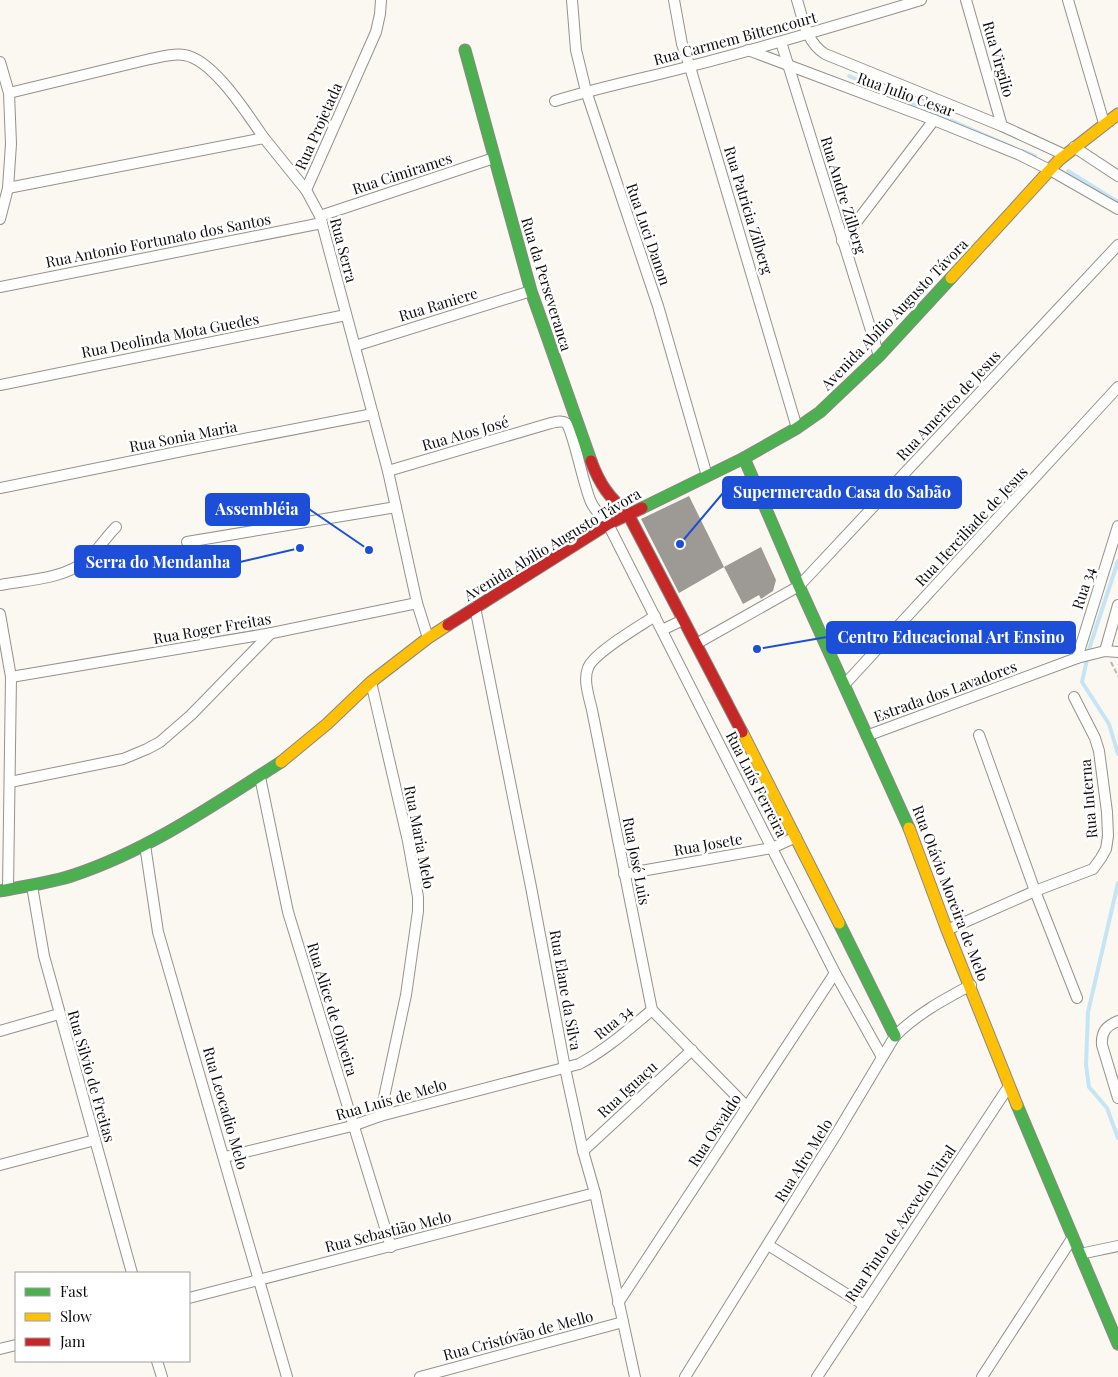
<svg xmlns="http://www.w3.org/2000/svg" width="1118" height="1377" font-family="'Playfair Display',serif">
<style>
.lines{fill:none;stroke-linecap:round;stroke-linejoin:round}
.stream{stroke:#c6e5f4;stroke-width:4}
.building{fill:#9d9a96}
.street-casing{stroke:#93928f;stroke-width:12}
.fast-casing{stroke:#8a8985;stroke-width:13}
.slow-casing{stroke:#8a8985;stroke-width:13}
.jam-casing{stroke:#8a8985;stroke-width:13}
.path{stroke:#b7b7b5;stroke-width:2;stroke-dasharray:5 2.5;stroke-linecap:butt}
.street{stroke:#fefefd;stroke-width:10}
.fast{stroke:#4caf50;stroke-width:11}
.slow{stroke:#ffc107;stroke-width:11}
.jam{stroke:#c62828;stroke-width:11}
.labels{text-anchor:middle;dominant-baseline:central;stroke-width:5;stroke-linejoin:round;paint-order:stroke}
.street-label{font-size:15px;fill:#0c0c0c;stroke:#fff}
.leader{fill:none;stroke:#1d4ed8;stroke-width:2}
.callout-dot{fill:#1d4ed8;stroke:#fff;stroke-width:2}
.callout{fill:#1d4ed8;stroke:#1d4ed8;stroke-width:2}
.callout-label{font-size:16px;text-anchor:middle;font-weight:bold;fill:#fff}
</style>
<rect width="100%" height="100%" fill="#faf8f0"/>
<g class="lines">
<g class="stream">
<path d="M849,76L1012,147"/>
<path d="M1023,151L1035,156"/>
<path d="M1068,171L1118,202"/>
<path d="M1118,561L1090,646L1082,682L1109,724L1118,754"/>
<path d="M1118,883L1088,1012L1086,1065L1089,1087L1107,1108L1118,1138"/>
</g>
</g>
<g class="building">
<path d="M689,496L724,567L679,593L641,519Z"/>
<path d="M761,547L776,580L773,591L761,599L759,595L743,604L724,567Z"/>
</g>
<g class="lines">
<defs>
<g id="street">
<path d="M572,0L576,50L586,91L658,306L707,476"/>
<path d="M674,0L682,44L690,67L797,428"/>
<path d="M797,0C803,19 806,42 825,54L1002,126L1065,155"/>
<path d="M966,0L1002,126"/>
<path d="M1068,0L1104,123"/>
<path d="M781,42L879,356"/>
<path d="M748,50L934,120L1020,155L1050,170L1118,209"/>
<path d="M0,62L9,93L11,144L8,188L0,219"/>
<path d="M9,93L150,59C161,57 173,53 184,55C213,59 248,115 264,138"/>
<path d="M555,101C600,87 646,78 691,66C769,46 845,23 921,0"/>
<path d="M1074,147L1118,176"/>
<path d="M8,188L264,138L306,190L320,216L388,471L417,603L428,638"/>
<path d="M306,190L376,32L380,14L381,0"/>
<path d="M320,216L494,158"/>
<path d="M842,241L934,120"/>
<path d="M0,287L322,223"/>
<path d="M355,346L531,291"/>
<path d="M0,385L346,315"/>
<path d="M388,471L551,423C556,422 562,420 566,423C573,430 584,488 591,502C595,511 602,517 608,524L835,973L882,1057"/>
<path d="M0,488L187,450L373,414"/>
<path d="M187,542L396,507"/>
<path d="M0,585C28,580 65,579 88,559C98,550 106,537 116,527"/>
<path d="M475,607L531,887L565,1068L583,1151L595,1193L635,1377"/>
<path d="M0,614L11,677L8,890"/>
<path d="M655,616C640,626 593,653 588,668C583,680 589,697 592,710L652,1010L747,1107"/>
<path d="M662,630L683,620"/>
<path d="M696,644L799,586L1118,245"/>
<path d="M1105,651L1118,605"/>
<path d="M1077,658L1118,526"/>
<path d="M11,677L272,633L417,603"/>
<path d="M371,682L408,841L418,897V911L406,995L380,1116"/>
<path d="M845,684L1118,387"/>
<path d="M869,735L1077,658L1105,651L1118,652"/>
<path d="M979,735L1035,891L1077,998"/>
<path d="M260,777L288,912L391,1247"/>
<path d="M10,782L123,759L147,749L160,742L191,715L271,633"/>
<path d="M145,845L158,932L287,1377"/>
<path d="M624,874L772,848L796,837"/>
<path d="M32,886L44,956L132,1273"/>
<path d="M947,930L1035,891L1093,869L1101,858L1106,849L1108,836L1107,812L1099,751L1095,738L1074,697"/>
<path d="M1118,1021C1106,1026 1101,1032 1102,1045L1118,1098"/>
<path d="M0,1031L59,1014"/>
<path d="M583,1151L692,1050"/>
<path d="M225,1157L352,1126L380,1116L579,1064C606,1050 629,1029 652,1010"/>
<path d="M0,1165L95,1140"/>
<path d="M768,1245L864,1305"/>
<path d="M1080,1254L1118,1246"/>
<path d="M189,1298L595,1193"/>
<path d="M618,1303L835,973"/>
<path d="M0,1349L16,1345"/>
<path d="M157,1361L162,1377"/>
<path d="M420,1377L623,1322"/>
<path d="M685,1377L837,1133L895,1036C917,1014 943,1000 971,985"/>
<path d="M817,1377L1009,1086"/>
<path d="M982,1377L1073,1237"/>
</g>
<g id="fast">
<path d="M465,50L531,291L591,461"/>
<path d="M744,458L799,586L909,828"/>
<path d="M642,508L744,458L797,428L820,412L879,356L951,278"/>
<path d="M0,891C24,886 51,883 74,875C149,850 215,804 281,762"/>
<path d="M839,923L895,1036"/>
<path d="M1017,1105L1118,1344"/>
</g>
<g id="slow">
<path d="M951,278L1059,160L1118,114"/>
<path d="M742,732L839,923"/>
<path d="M281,762L327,724L371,682L428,638L448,625"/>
<path d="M909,828L947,930L1017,1105"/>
</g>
<g id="jam">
<path d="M591,461C600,485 609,497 628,514L742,732"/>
<path d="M448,625L608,524L642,508"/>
</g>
</defs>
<use href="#street" class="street-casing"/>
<use href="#fast" class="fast-casing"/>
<use href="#slow" class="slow-casing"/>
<use href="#jam" class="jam-casing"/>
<path class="path" d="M1111,662L1118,676"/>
<use href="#street" class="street"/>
<use href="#fast" class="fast"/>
<use href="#slow" class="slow"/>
<use href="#jam" class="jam"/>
</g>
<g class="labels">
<g class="street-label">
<text transform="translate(735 38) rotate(-15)">Rua Carmem Bittencourt</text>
<text transform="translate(999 59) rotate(74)">Rua Virgilio</text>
<text transform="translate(906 94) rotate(20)">Rua Julio Cesar</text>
<text transform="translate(318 126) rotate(-66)">Rua Projetada</text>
<text transform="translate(402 173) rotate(-18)">Rua Cimirames</text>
<text transform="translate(844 195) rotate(73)">Rua Andre Zilberg</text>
<text transform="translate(749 210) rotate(73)">Rua Patricia Zilberg</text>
<text transform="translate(649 234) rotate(71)">Rua Luci Danon</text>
<text transform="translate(158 240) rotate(-11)">Rua Antonio Fortunato dos Santos</text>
<text transform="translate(344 250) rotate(75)">Rua Serra</text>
<text transform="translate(547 284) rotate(73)">Rua da Perseveranca</text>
<text transform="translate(438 304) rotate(-17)">Rua Raniere</text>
<text transform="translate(894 314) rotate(-46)">Avenida Abílio Augusto Távora</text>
<text transform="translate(170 335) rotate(-11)">Rua Deolinda Mota Guedes</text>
<text transform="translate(948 405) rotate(-47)">Rua Americo de Jesus</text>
<text transform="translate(465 433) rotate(-16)">Rua Atos José</text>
<text transform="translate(183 436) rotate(-11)">Rua Sonia Maria</text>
<text transform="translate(971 526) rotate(-47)">Rua Herciliade de Jesus</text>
<text transform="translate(552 544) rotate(-31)">Avenida Abílio Augusto Távora</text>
<text transform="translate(1083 588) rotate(-72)">Rua 34</text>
<text transform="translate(212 628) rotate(-10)">Rua Roger Freitas</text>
<text transform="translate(945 691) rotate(-20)">Estrada dos Lavadores</text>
<text transform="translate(757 784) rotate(63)">Rua Luís Ferreira</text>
<text transform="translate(1088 799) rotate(-95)">Rua Interna</text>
<text transform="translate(420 837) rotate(79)">Rua Maria Melo</text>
<text transform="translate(708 844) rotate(-10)">Rua Josete</text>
<text transform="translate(637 861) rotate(79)">Rua José Luis</text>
<text transform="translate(951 893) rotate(69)">Rua Otávio Moreira de Melo</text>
<text transform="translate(566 990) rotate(80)">Rua Elane da Silva</text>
<text transform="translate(333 1009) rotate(73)">Rua Alice de Oliveira</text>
<text transform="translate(613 1022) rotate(-39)">Rua 34</text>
<text transform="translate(92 1076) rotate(74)">Rua Silvio de Freitas</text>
<text transform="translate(627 1089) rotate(-43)">Rua Iguaçu</text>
<text transform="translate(391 1099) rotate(-16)">Rua Luis de Melo</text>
<text transform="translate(226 1108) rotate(74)">Rua Leocadio Melo</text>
<text transform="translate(714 1130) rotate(-57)">Rua Osvaldo</text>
<text transform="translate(803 1160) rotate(-58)">Rua Afro Melo</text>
<text transform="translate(900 1223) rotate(-56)">Rua Pinto de Azevedo Vitral</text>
<text transform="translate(388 1231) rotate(-14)">Rua Sebastião Melo</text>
<text transform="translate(518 1335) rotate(-15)">Rua Cristóvão de Mello</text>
</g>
</g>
<path class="leader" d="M680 544L723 493M369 550L309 509M300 548L240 562M757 649L827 637"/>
<g class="callout-dot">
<circle cx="680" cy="544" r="5"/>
<circle cx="369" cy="550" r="5"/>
<circle cx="300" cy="548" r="5"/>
<circle cx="757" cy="649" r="5"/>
</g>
<g class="callout">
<rect x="723" y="477" width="238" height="31" rx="5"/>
<rect x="206" y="494" width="103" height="31" rx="5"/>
<rect x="75" y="546" width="165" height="31" rx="5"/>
<rect x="827" y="622" width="248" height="31" rx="5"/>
</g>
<g class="callout-label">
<text x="842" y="498">Supermercado Casa do Sabão</text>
<text x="257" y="515">Assembléia</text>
<text x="158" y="568">Serra do Mendanha</text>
<text x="951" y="643">Centro Educacional Art Ensino</text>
</g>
<rect x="15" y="1272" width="175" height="90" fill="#ffffff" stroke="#9e9e9e"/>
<rect x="25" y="1288" width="25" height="8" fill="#4caf50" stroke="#9e9e9e"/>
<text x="60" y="1297" font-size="15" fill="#0c0c0c">Fast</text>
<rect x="25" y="1313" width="25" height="8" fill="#ffc107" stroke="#9e9e9e"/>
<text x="60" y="1322" font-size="15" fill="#0c0c0c">Slow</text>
<rect x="25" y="1338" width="25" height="8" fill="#c62828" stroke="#9e9e9e"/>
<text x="60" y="1347" font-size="15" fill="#0c0c0c">Jam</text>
</svg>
